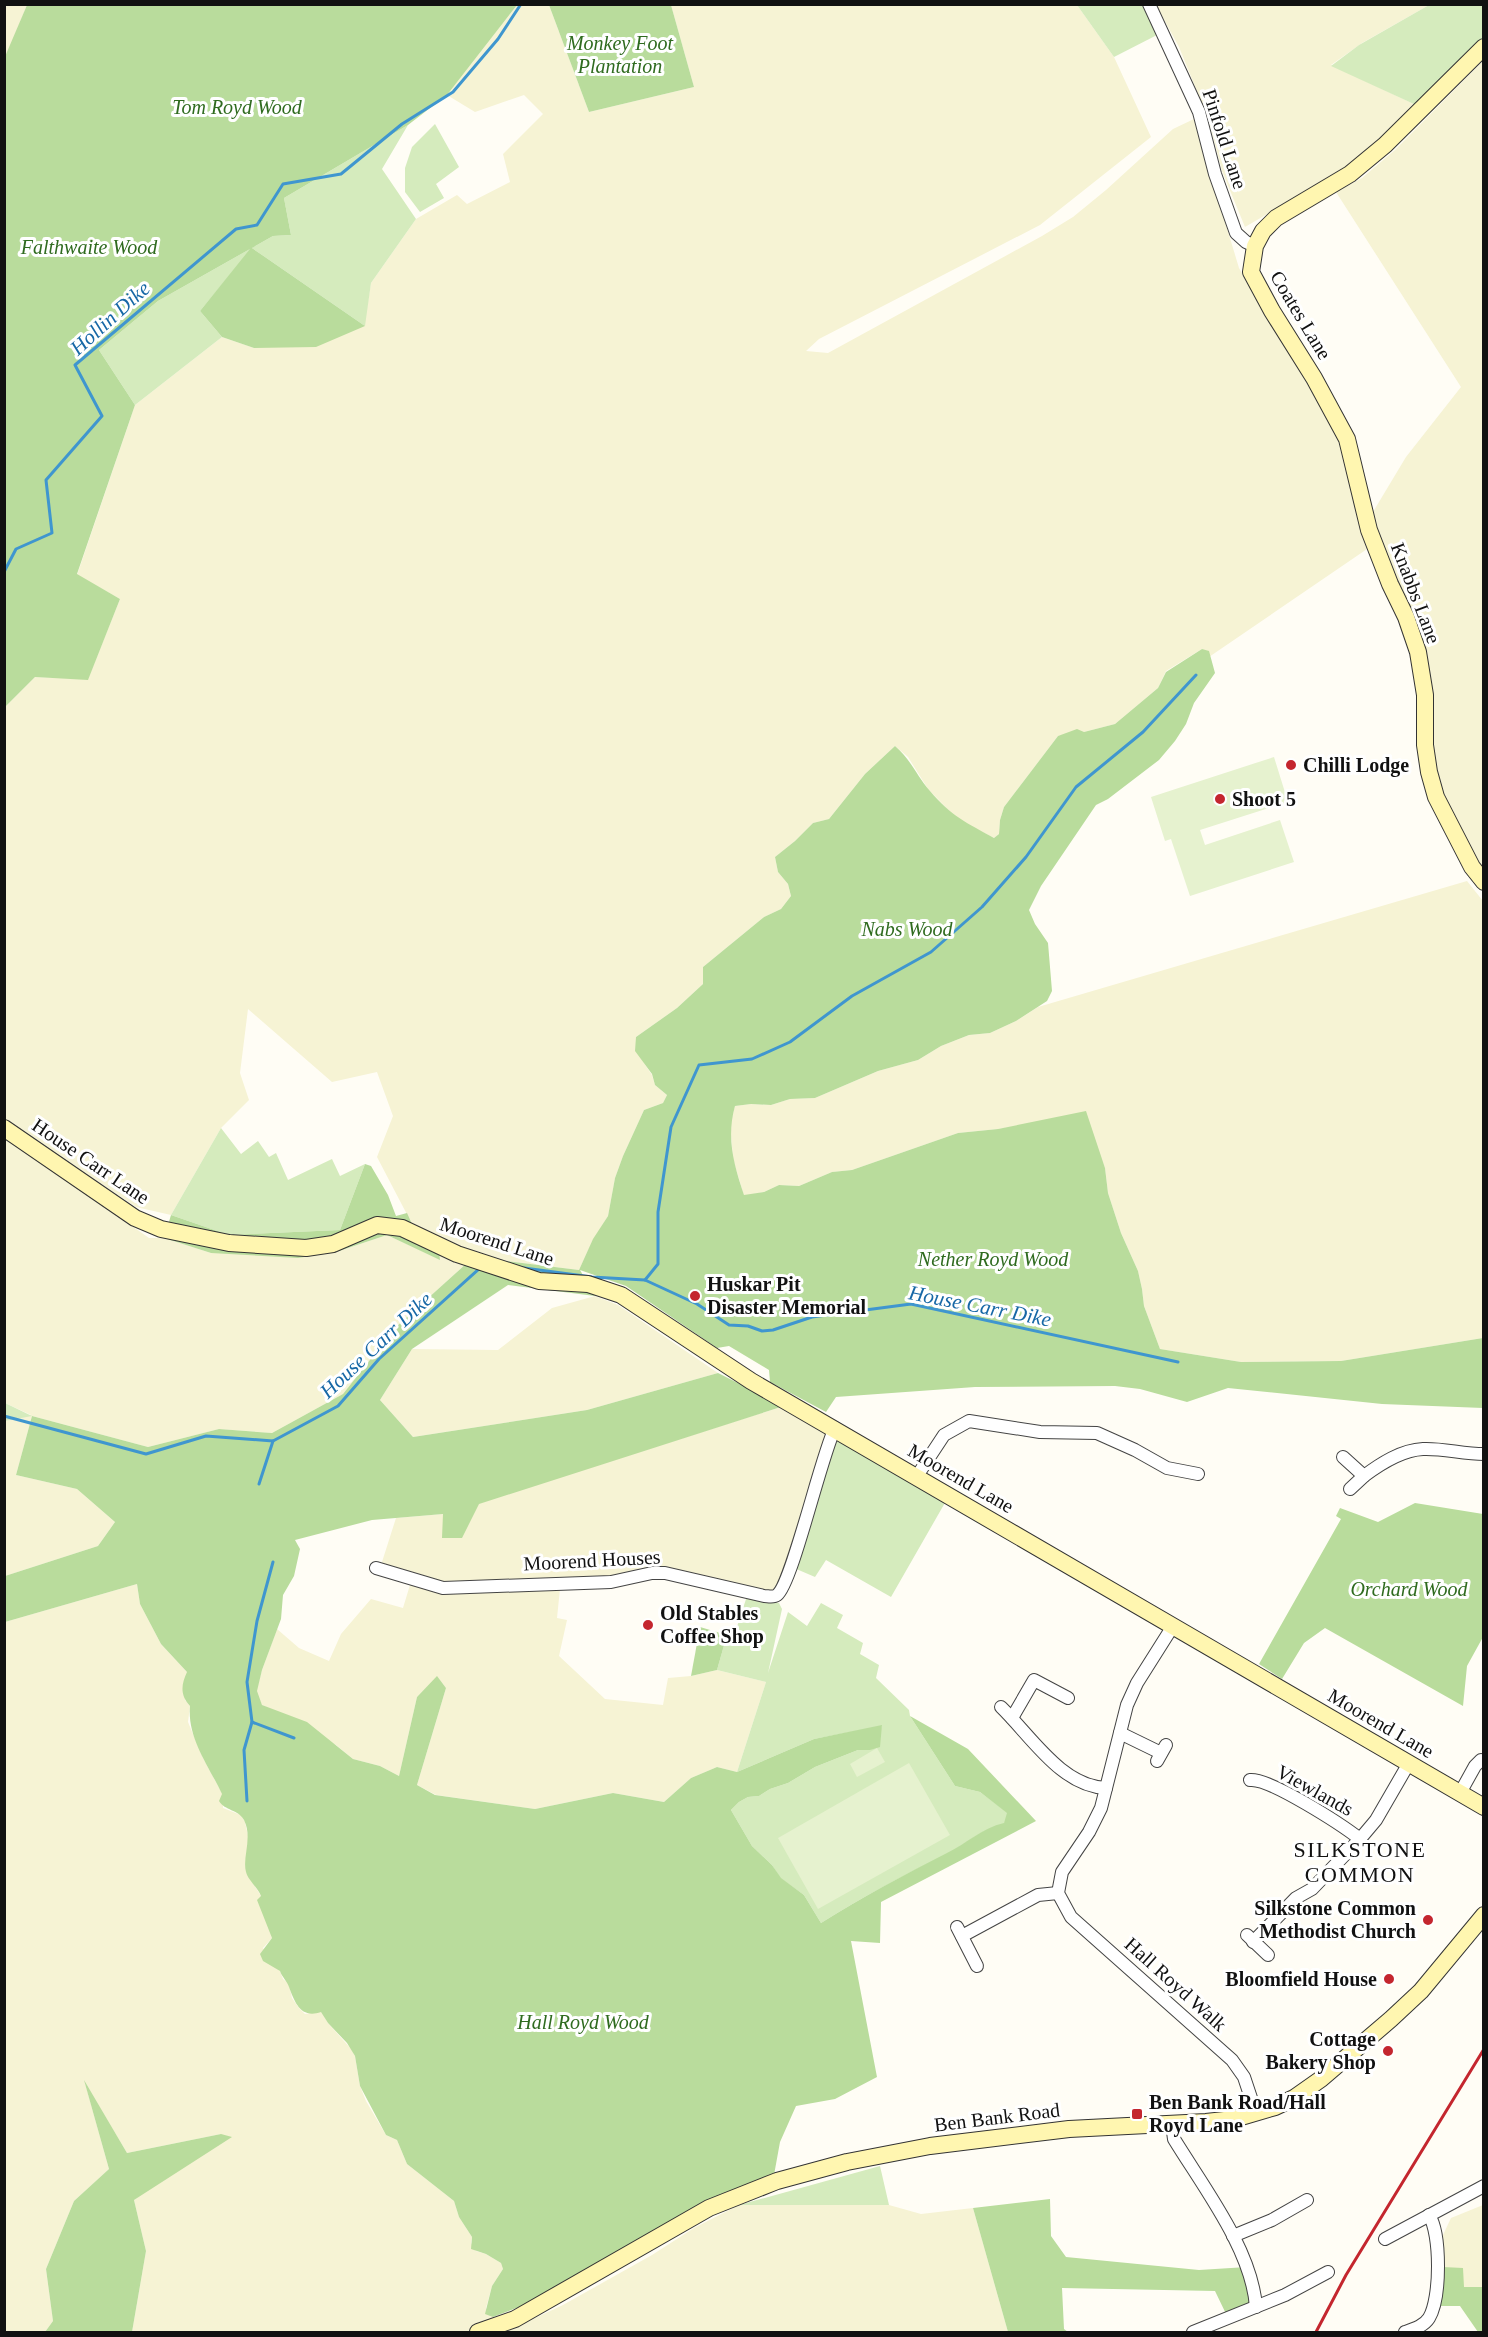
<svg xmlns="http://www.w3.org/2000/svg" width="1488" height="2337" font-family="'Times New Roman',serif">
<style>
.farmland{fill:#f6f3d4}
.green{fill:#d5ebbd}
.forest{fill:#b9dc9c}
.pitch{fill:#e6f2cf}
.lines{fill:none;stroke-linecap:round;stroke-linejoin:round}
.stream{stroke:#3f96cf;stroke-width:3}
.street-casing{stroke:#444;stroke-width:14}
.secondary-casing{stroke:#333;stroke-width:18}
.street{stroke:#fff;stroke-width:12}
.secondary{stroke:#fff6b0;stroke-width:16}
.rail{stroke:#c4262e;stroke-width:3}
.poi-dot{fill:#c4262e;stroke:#fff;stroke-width:2}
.labels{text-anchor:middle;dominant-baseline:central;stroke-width:6;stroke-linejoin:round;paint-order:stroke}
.park-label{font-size:20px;font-style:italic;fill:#2f6b1f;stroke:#fff}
.street-label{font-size:20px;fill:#111;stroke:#fff}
.poi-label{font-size:20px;font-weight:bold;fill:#111;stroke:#fff;text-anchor:start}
.water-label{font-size:21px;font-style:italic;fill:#1768a6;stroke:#fff}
.quarter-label{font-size:22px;letter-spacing:1.5px;fill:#111;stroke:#fff}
</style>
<rect width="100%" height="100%" fill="#fffdf5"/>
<g class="farmland">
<path d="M5,5H27L5,59Z"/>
<path d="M517,5H549L589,112L694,87L671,5H1077L1114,57L1151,137L1040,225L819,339L806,351L828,353L1042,236L1073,217L1106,190L1173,129L1194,119L1239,268L1338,436L1370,547L1209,657L1202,649L1166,671L1158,688L1115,724L1084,732L1058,736L1004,807L1000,820L999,834L994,838L958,820L928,789L908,757L895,746L865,774L829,819L813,823L795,841L775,857L778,872L788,884L791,896L781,909L764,917L703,967V984L677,1008L636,1037L644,1063L652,1075L655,1085L667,1095L663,1103L644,1110L623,1156L615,1178L608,1216L592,1242L579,1270L505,1261L474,1254L412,1224L377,1157L393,1116L377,1072L332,1082L248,1009L240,1073L249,1100L221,1128L171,1215L136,1207L5,1120V707L35,677L88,679L120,599L77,575L135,405L222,337L254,348L364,326L371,283L416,219L457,195L467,204L510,182L503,154L543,114L524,95L475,112L447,95Z"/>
<path d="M1156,5H1429L1362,43L1331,65L1416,105L1355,163L1245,227L1222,171L1209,121L1179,47Z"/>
<path d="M1483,61V882L1436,797L1425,695L1367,522L1406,457L1461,387L1336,192L1362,178L1395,150Z"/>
<path d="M1467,881L1483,901V1338L1341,1361L1241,1362L1160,1349L1144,1306L1142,1289L1138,1271L1121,1233L1108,1193L1105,1168L1098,1150L1040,1122L998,1129L958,1133L852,1170L832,1172L799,1186L779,1185L764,1192L744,1196L733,1159L730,1124L735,1106L751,1104L771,1105L790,1099L815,1098L878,1071L918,1060L941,1046L969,1035L990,1033L1016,1021L1038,1007Z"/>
<path d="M5,1136L149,1238H164L211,1253L336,1252L387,1235L439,1259V1251L467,1263L396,1327L343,1394L272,1433L219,1429L148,1447L32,1416L16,1475L77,1489L115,1522L98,1546L5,1576V1421L31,1415L5,1403Z"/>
<path d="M595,1296L618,1305L718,1373L587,1410L413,1437L380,1400L412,1349L498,1350L552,1308Z"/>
<path d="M784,1406L828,1432L786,1565L776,1590L764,1593L651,1566L610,1576L561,1579L557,1618L567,1620L559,1656L605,1699L663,1705L668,1678L691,1676L717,1670L766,1682L737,1772L717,1767L691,1778L664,1802L613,1793L535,1809L436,1795L417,1785L446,1688L437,1677L417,1697L399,1776L380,1766L353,1759L336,1745L262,1705L256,1692L262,1670L277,1629L299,1648L329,1661L341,1634L371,1599L403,1608L413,1575L385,1566L382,1562L396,1518L443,1514Z"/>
<path d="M137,1584L140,1604L161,1644L188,1673L185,1700L190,1706L188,1722L203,1758L223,1795V1808L241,1815L245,1822L249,1840L246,1872L261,1896L272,1938L263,1948L273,1965L280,1971L283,1979L289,1984L292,1998L299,2008L305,2014L321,2011L328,2023L352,2050L355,2056L360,2086L366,2101L386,2135L397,2140L407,2164L454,2201L459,2217L472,2237L471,2243L476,2251L486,2254L501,2263L503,2269L492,2286L486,2308L493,2317L515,2319L478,2332H132L146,2251L134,2200L221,2134L127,2153L85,2083L109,2169L74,2201L46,2269L53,2321L45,2332H5V1622Z"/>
<path d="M739,2205H889L921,2214L973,2208L1008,2332H505L563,2305L652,2255L694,2228Z"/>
<path d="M1483,2205V2287H1464L1443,2267V2235L1451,2218Z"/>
</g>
<g class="green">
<path d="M1077,5H1142L1157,35L1114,57Z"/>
<path d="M1429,5H1483V41L1416,105L1331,66L1359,45Z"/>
<path d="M435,124L459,167L436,184L444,198L420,212L405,192V168L412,147Z"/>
<path d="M408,125L382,169L416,219L371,283L365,326L252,248L200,311L222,337L135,405L99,350L158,301L273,236L291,235L284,198Z"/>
<path d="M221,1128L241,1154L258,1141L269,1157L276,1153L288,1180L332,1159L340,1176L365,1164L340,1230L229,1235L171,1215Z"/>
<path d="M5,1403L32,1416L5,1421Z"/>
<path d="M837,1439L946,1501L891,1597L826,1560L815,1577L794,1568Z"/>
<path d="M747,1596L779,1603L782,1609L768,1673L788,1612L807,1626L821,1603L843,1615L837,1628L863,1643L860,1654L879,1665L876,1678L909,1710L910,1716L955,1786L980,1792L1008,1813L1004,1824C983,1828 966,1844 947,1854C904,1875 862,1897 821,1923L804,1895L780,1878L772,1865L752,1846L731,1810L739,1802L748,1797L759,1796L770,1789L788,1783L815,1767L858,1750H870L882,1726L814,1739L737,1772L766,1682L717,1670L727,1635L734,1636Z"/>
<path d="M880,2166L889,2205H739Z"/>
</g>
<g class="forest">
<path d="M27,5H517L447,95L408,125L284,198L291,235L273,236L252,248L365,326L316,347L254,348L222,337L200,311L250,249L158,301L99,350L135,405L77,574L120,599L88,680L35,677L5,707L4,59Z"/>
<path d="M549,5H671L694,87L589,112Z"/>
<path d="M1202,649L1209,651L1215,673L1194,703L1186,724L1175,741L1159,760L1108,799L1096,805L1041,886L1029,910L1035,924L1048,943L1052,991L1047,1001L1016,1021L990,1033L969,1035L941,1046L918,1060L878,1071L815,1098L790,1099L771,1105L751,1104L735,1106C726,1138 734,1165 744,1195L764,1192L779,1185L799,1186L832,1172L852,1170L958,1133L998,1129L1086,1111L1105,1168L1108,1193L1121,1233L1138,1271L1142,1289L1144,1306L1160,1349L1241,1362L1341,1361L1483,1338V1408L1382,1404L1228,1388L1187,1402L1140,1389L1115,1386L975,1387L836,1397L826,1412L770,1382L769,1370L729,1346L717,1348L626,1286L580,1270L595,1296L508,1285L412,1349L380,1400L413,1437L587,1410L718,1373L784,1406L479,1504L462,1538H442L443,1514L372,1520L295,1540L300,1549L294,1576L283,1595L281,1619L262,1670L257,1691L262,1705L307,1722L353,1759L380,1766L399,1776L417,1697L437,1676L446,1688L417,1785L435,1795L535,1809L613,1793L664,1802L691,1778L717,1767L737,1772L814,1739L882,1725L880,1747L870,1750H858L815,1767L788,1783L770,1789L759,1796L748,1797L739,1802L731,1810L752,1846L772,1865L781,1878L804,1895L821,1923C862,1897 904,1875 947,1853C966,1844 982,1828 1004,1823L1007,1813L980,1792L955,1786L910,1716L968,1749L1036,1821L881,1902L880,1943L851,1941L877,2077L835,2099L796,2106L780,2142L774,2175L552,2288L547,2296L493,2317L485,2314L492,2286L503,2269L501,2263L486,2254L471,2249L472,2237L459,2217L454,2201L407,2164L397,2140L386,2135L360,2086L355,2056L347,2043L328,2023L321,2012C301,2019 295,2003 289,1987C287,1981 282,1977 280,1971L263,1961L260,1954L272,1938L257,1900L261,1896C258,1888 248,1880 246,1872C242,1857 253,1838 244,1820C238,1809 225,1811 219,1801L222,1794C209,1766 187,1738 190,1706C180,1695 181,1685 187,1672L161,1644L140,1604L137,1584L5,1622V1576L98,1546L115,1522L77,1489L16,1475L32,1416L148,1447L219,1429L272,1433L343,1394L396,1327L467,1263L505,1261L579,1270L593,1239L608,1216L615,1178L623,1156L644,1110L663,1103L667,1095L655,1085L652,1074L635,1051L636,1037L677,1008L703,984V967L764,917L781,909L791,896L788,884L778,872L775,857L795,841L813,823L829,819L865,774L895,746C912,761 916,775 930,791C951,816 967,823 994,838L999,834L1000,820L1004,807L1058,736L1077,729L1084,732L1115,724L1158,688L1166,672Z"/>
<path d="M365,1164L371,1166L388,1195L396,1216L407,1213L412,1224L437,1237L440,1260L387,1235L336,1252L298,1258L211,1253L164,1238L171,1215L229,1235L340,1230Z"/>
<path d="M1415,1503L1483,1514V1637L1467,1666L1463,1706L1325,1628L1304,1643L1282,1679L1259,1664L1341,1519L1336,1516L1340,1508L1378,1522Z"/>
<path d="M700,1627L727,1635L717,1670L691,1676Z"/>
<path d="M84,2080L127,2153L221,2134L232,2137L134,2200L146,2251L132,2332H45L53,2321L46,2269L74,2201L109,2169Z"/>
<path d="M1050,2199L1051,2236L1066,2257L1199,2270L1247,2267L1256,2307L1228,2318L1215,2291L1062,2288L1064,2329L1068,2332H1008L973,2208Z"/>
<path d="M1443,2267L1463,2268L1464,2287H1483V2332H1478L1460,2306H1440Z"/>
</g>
<g class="pitch">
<path d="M1274,757L1288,802L1200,830L1205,845L1280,820L1294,862L1190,896L1171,839L1165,841L1151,797Z"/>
<path d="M877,1748L885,1762L857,1777L850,1764Z"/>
<path d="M909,1763L950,1835L818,1909L778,1838Z"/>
</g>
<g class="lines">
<g class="stream">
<path d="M4,572L16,549L52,533L46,480L102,416L75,365L236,229L257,225L283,184L341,174L402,124L453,92L498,39L521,4"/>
<path d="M524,1268L592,1277L645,1280L697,1304L729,1325L748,1326L762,1331L773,1330L812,1317L911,1304L1178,1362"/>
<path d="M645,1280L658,1264V1212L671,1127L699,1065L752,1059L790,1042L852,996L931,952L982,907L1026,857L1076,787L1143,732L1196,675"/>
<path d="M4,1416L146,1454L206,1436L273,1441L338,1406L379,1359L480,1268"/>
<path d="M259,1484L273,1441"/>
<path d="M252,1722L294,1738"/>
<path d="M247,1801L244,1750L252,1722L247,1682L257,1621L273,1562"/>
</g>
<defs>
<g id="street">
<path d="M1149,4L1199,112L1215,174L1236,233L1246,242L1255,246"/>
<path d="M1343,1457L1364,1476C1380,1464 1401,1450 1423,1449C1442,1448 1463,1454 1484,1454"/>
<path d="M917,1476L944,1435L969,1421L1040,1432L1097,1433L1135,1450L1167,1468L1198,1474"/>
<path d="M1350,1489L1364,1476"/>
<path d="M376,1568L443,1588L611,1582L652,1573H665L764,1596C768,1596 773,1598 777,1595C792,1584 821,1456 835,1428"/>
<path d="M1173,1626L1137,1683L1127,1705L1101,1808L1089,1832L1062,1872L1058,1893L1071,1917L1232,2060L1244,2077L1256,2113"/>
<path d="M1001,1707C1031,1736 1061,1786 1106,1788"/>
<path d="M1012,1718L1034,1680L1068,1698"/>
<path d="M1120,1733L1161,1753"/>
<path d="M1157,1761L1166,1745"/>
<path d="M1250,1780C1270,1778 1342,1825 1360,1839"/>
<path d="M1460,1793L1475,1766L1481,1760"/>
<path d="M957,1927L977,1966"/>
<path d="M1247,1935L1268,1955"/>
<path d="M962,1936L1038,1895L1058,1893"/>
<path d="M1253,1942L1296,1898L1312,1889L1360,1839L1376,1820L1409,1763"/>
<path d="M1172,2125L1174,2139C1204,2188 1252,2250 1256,2307"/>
<path d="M1233,2236L1272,2220L1307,2200"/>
<path d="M1385,2239L1484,2186"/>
<path d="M1193,2332L1285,2295L1328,2272"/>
<path d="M1405,2332C1414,2329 1424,2326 1429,2318C1441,2298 1441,2234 1429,2215"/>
</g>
<g id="secondary">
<path d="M1484,47L1385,145L1350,174L1276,218L1263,231L1255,246L1251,272L1272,311L1314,378L1347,439L1369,530L1390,584L1406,617L1418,652L1425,695V745L1429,772L1436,797L1472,867L1484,882"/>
<path d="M4,1128L135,1218L161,1229L229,1243L306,1248L333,1244L377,1225L402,1228L457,1254L539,1281L588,1284L621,1295L751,1381L1484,1807"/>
<path d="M478,2332L515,2319L709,2208L777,2181L847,2162L930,2146L1069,2129L1206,2122L1234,2119L1275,2107L1294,2098L1321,2079L1391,2019L1421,1991L1484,1915"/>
</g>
</defs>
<use href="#street" class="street-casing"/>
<use href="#secondary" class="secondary-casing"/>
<use href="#street" class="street"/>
<use href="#secondary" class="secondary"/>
<path class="rail" d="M1316,2332L1346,2275L1484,2049"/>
</g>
<g class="poi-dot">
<circle cx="1291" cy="765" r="6"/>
<circle cx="1220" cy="799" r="6"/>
<circle cx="695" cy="1296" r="6"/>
<circle cx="648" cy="1625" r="6"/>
<circle cx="1428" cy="1920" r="6"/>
<circle cx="1389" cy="1979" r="6"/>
<circle cx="1388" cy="2051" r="6"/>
<rect x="1131" y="2108" width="12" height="12" rx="3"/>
</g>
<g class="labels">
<g class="park-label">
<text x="620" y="43">Monkey Foot<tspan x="620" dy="23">Plantation</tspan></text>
<text x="237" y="107">Tom Royd Wood</text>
<text x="89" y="247">Falthwaite Wood</text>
<text x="907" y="929">Nabs Wood</text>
<text x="993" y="1259">Nether Royd Wood</text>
<text x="1409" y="1589">Orchard Wood</text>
<text x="583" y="2022">Hall Royd Wood</text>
</g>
<g class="street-label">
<text transform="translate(1225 139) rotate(72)">Pinfold Lane</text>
<text transform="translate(1301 315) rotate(59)">Coates Lane</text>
<text transform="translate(1416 593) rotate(69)">Knabbs Lane</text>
<text transform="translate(91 1161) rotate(34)">House Carr Lane</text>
<text transform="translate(497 1241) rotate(18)">Moorend Lane</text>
<text transform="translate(961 1478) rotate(30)">Moorend Lane</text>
<text transform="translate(592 1560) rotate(-3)">Moorend Houses</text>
<text transform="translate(1381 1723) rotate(30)">Moorend Lane</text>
<text transform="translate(1315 1790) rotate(29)">Viewlands</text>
<text transform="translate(1176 1984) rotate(42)">Hall Royd Walk</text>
<text transform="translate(997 2117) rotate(-7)">Ben Bank Road</text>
</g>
<g class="poi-label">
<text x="1303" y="765">Chilli Lodge</text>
<text x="1232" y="799">Shoot 5</text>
<text x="707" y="1284">Huskar Pit<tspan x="707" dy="23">Disaster Memorial</tspan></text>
<text x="660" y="1613">Old Stables<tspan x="660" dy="23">Coffee Shop</tspan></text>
<text x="1416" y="1908" text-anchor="end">Silkstone Common<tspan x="1416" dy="23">Methodist Church</tspan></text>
<text x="1377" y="1979" text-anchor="end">Bloomfield House</text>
<text x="1376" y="2039" text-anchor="end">Cottage<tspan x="1376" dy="23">Bakery Shop</tspan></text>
<text x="1149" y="2102">Ben Bank Road/Hall<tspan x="1149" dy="23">Royd Lane</tspan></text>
</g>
<g class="water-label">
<text transform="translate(110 318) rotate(-42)">Hollin Dike</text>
<text transform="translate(980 1306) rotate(11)">House Carr Dike</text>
<text transform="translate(376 1345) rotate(-43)">House Carr Dike</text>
</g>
<g class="quarter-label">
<text x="1360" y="1849">SILKSTONE<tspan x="1360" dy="25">COMMON</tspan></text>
</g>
</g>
<rect width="1488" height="2337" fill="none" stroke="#111111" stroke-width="12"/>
</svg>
